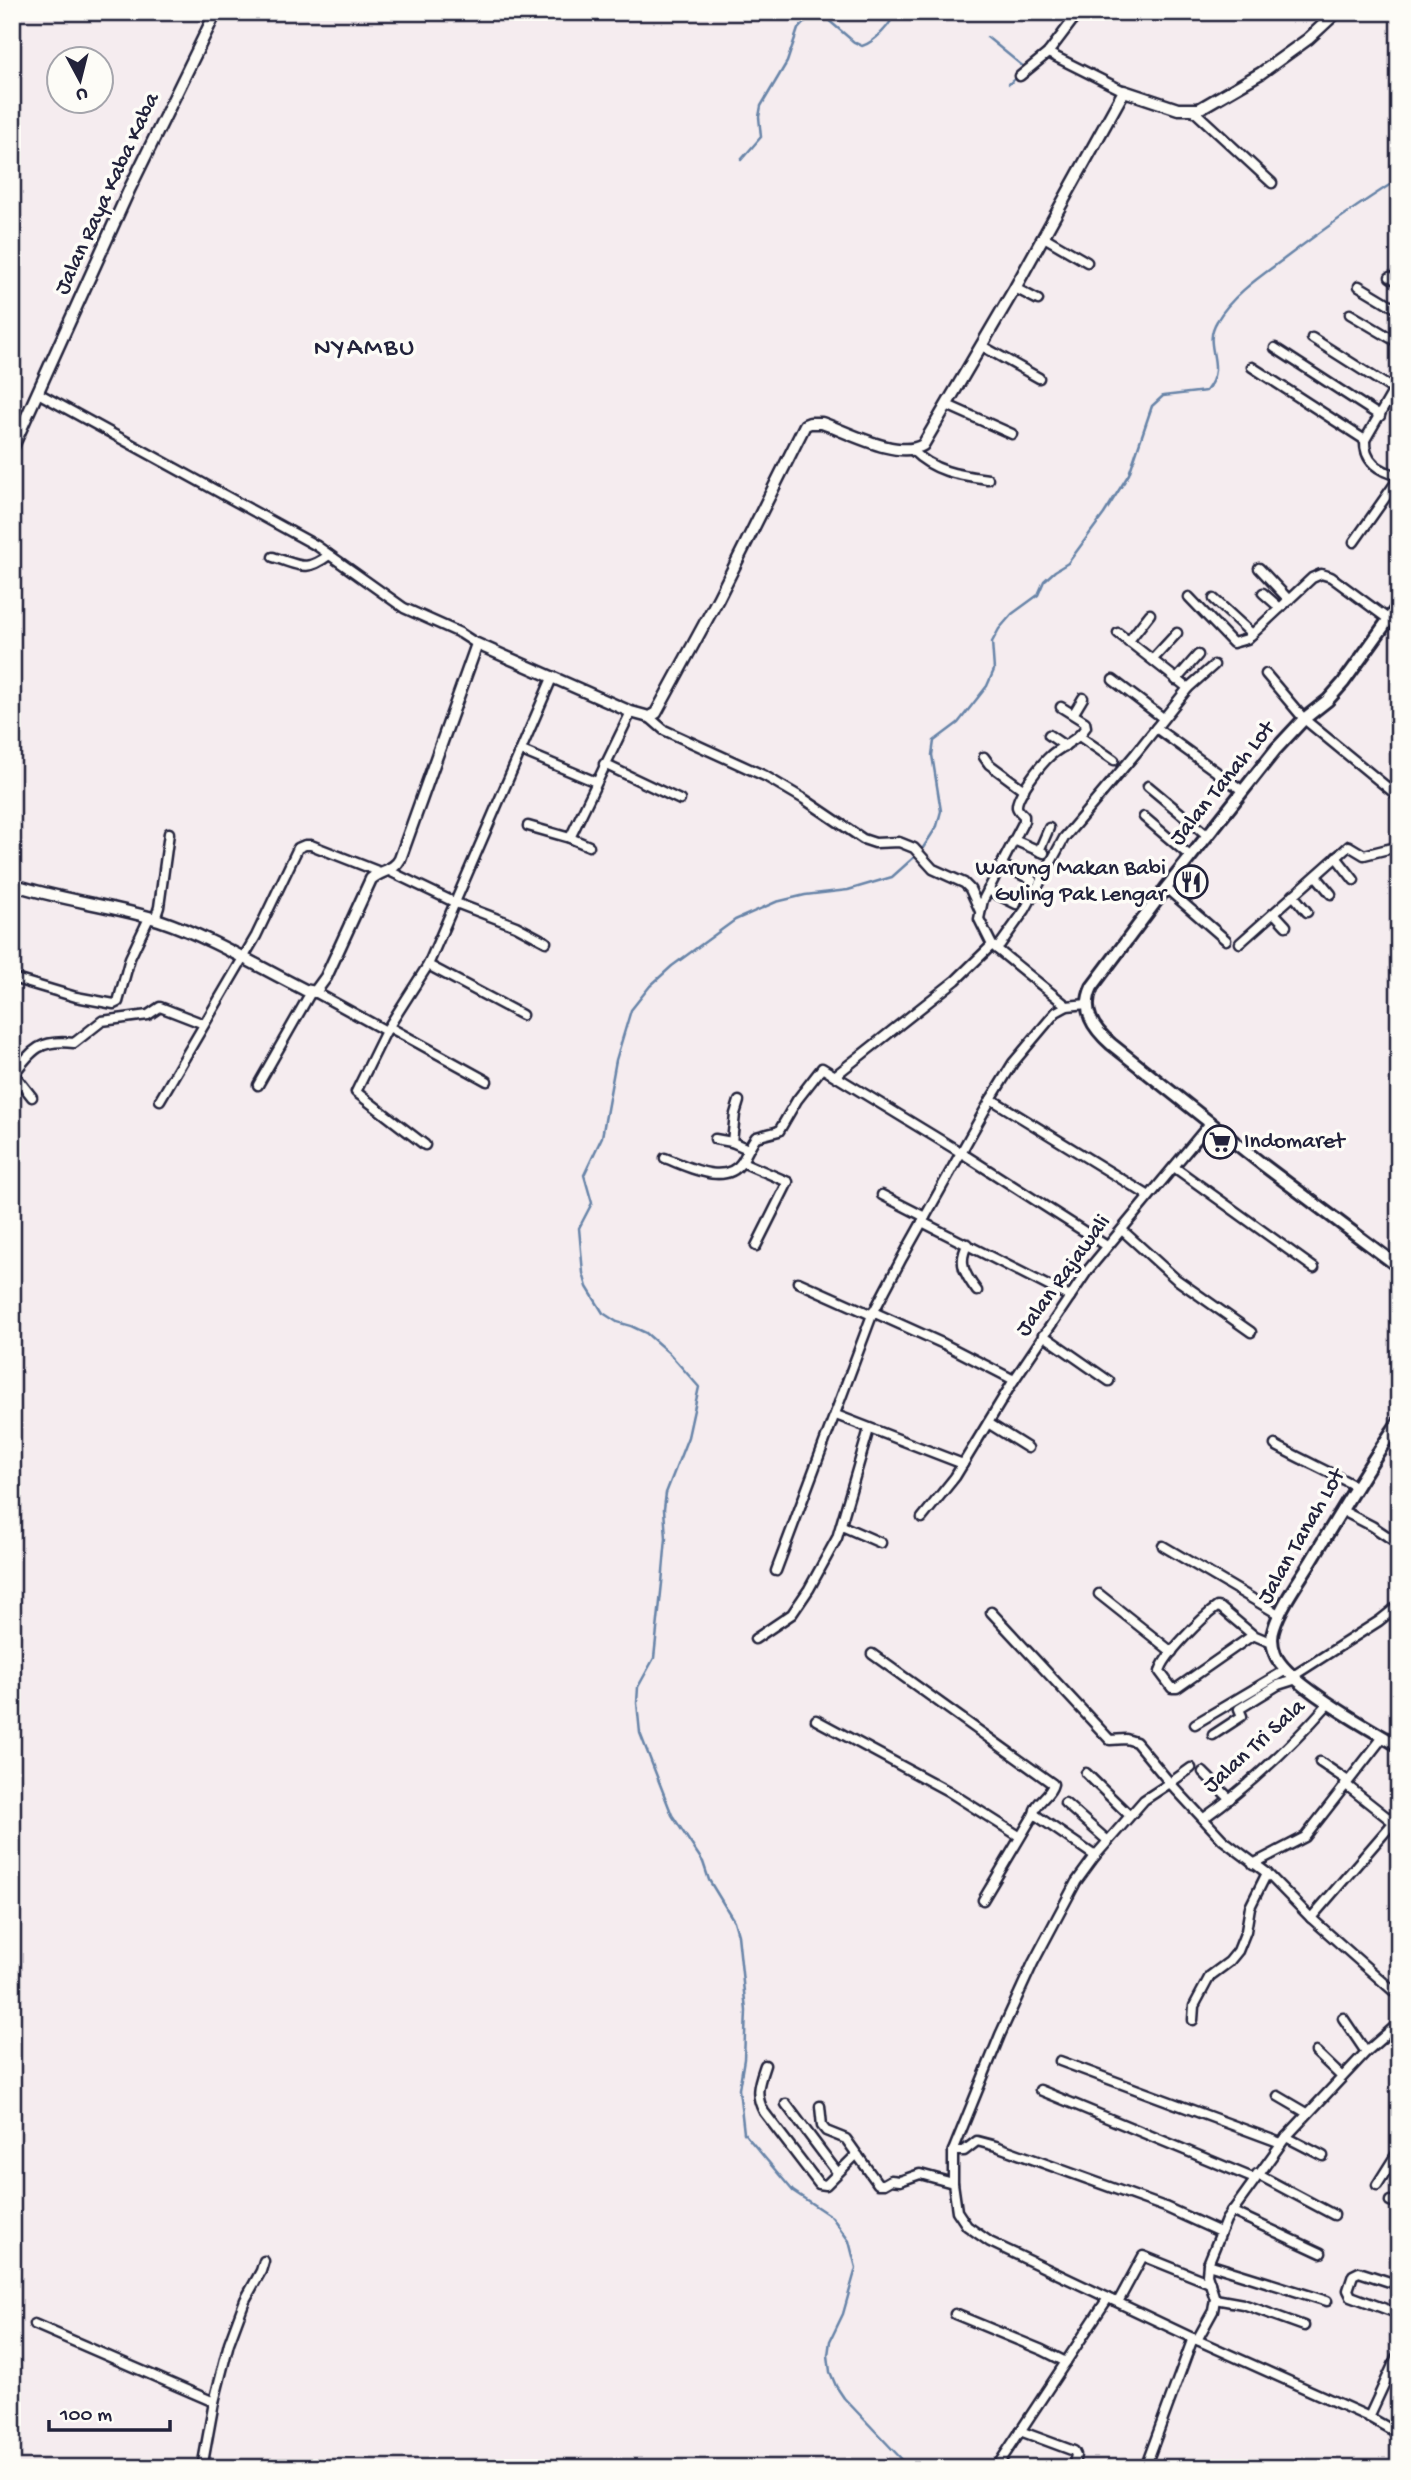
<svg xmlns="http://www.w3.org/2000/svg" width="1411" height="2480" font-family="'Gochi Hand',sans-serif">
<style>
.lines{fill:none;stroke-linecap:round;stroke-linejoin:round}
.stream{stroke:#6784a8;stroke-width:2.5}
.minor-casing{stroke:#22223b;stroke-width:13}
.tertiary-casing{stroke:#22223b;stroke-width:15}
.secondary-casing{stroke:#22223b;stroke-width:16}
.minor{stroke:#fdfcf7;stroke-width:8}
.tertiary{stroke:#fdfcf7;stroke-width:10}
.secondary{stroke:#fdfcf7;stroke-width:10}
.labels{text-anchor:middle;dominant-baseline:central;stroke-width:7;stroke-linejoin:round;paint-order:stroke}
.street-label{font-size:23px;fill:#22223b;stroke:#fdfcf7}
.poi-label{font-size:23px;fill:#22223b;stroke:#fdfcf7;text-anchor:end}
.quarter-label{font-size:26px;letter-spacing:2px;fill:#22223b;stroke:#fdfcf7}
</style>
<rect width="100%" height="100%" fill="#f5ecef"/>
<filter id="ink" filterUnits="userSpaceOnUse"><feTurbulence type="fractalNoise" baseFrequency=".0143" numOctaves="2"/><feDisplacementMap in="SourceGraphic" scale="14" xChannelSelector="R" yChannelSelector="G"/><feConvolveMatrix kernelMatrix="1 2 1 2 8 2 1 2 1" color-interpolation-filters="sRGB"/></filter>
<g filter="url(#ink)">
<g class="lines">
<g class="stream">
<path d="M819,12L854,42L862,46C873,43 893,24 894,12"/>
<path d="M1063,27L1072,12"/>
<path d="M987,37L1025,68"/>
<path d="M1108,79L1133,89"/>
<path d="M1009,84L1018,76"/>
<path d="M1133,89L1147,94"/>
<path d="M1116,115L1129,95"/>
<path d="M741,160L761,137L759,117L761,106L787,62L798,29L814,12"/>
<path d="M910,2468L844,2398L836,2386L830,2372L828,2355L830,2341L843,2314L856,2268L849,2241L832,2217L793,2191L744,2133L739,2089L744,2059L746,2011L738,1935L734,1921L709,1880L703,1862L672,1815L640,1733L637,1703L638,1687L654,1658L662,1583L666,1538L664,1509L666,1493L688,1437L699,1387L669,1353L646,1333L631,1326L617,1322L603,1313L587,1287L583,1273L579,1228L592,1203L584,1175L602,1137L616,1060L631,1010L650,986L672,966L735,920L776,902L805,895L848,890L892,877L921,851L937,826L941,811L932,755L934,741L958,723L987,686L994,670L992,642L999,629L1012,614L1038,595L1044,581L1055,571L1068,563L1104,514L1129,474L1152,406L1163,396L1206,391C1228,364 1201,347 1217,321C1232,295 1261,276 1284,259C1321,231 1359,204 1399,179"/>
</g>
<defs>
<g id="minor">
<path d="M1048,53L1124,91"/>
<path d="M1020,76L1048,53L1079,12"/>
<path d="M1194,111L1272,183"/>
<path d="M1044,237L1087,262"/>
<path d="M1390,277L1399,282"/>
<path d="M1359,286L1399,310"/>
<path d="M1015,288L1038,300"/>
<path d="M1350,314L1399,343"/>
<path d="M1312,338L1394,390"/>
<path d="M982,346L1039,378"/>
<path d="M1275,348L1380,416"/>
<path d="M1252,367L1365,440"/>
<path d="M1399,381L1365,440C1364,462 1379,471 1399,476"/>
<path d="M38,393L317,546L404,608L460,633L477,644"/>
<path d="M947,405L1012,434"/>
<path d="M912,450C934,472 959,475 988,479"/>
<path d="M1354,542L1399,478"/>
<path d="M273,557C300,565 305,573 329,555"/>
<path d="M1259,568L1289,600"/>
<path d="M1263,593L1280,608"/>
<path d="M1189,597L1233,643L1247,639L1312,578L1321,574L1331,577L1388,619"/>
<path d="M1214,599L1252,634"/>
<path d="M1128,642L1150,614"/>
<path d="M1153,659L1177,633"/>
<path d="M1266,674L1304,719L1399,797"/>
<path d="M1113,680L1163,718"/>
<path d="M1176,680L1198,655"/>
<path d="M1188,688L1214,665"/>
<path d="M1061,707L1085,722L1086,727C1077,741 1063,745 1051,755C1042,763 1016,795 1017,807C1018,811 1022,814 1024,816V821L983,900L979,919L992,945L1067,1006"/>
<path d="M1074,713L1083,698"/>
<path d="M649,717L664,730L765,776L804,799L863,839L875,843L899,842L914,848L933,869L964,883L970,889L980,911"/>
<path d="M1156,728L1243,791"/>
<path d="M1049,735L1065,746"/>
<path d="M1079,736L1114,760"/>
<path d="M522,751L596,782"/>
<path d="M984,757L989,764L1024,790"/>
<path d="M604,764L680,800"/>
<path d="M1148,786L1208,836"/>
<path d="M1144,817L1191,857"/>
<path d="M528,826L570,838L631,712"/>
<path d="M570,838L589,846"/>
<path d="M1014,840L1044,853"/>
<path d="M1039,851L1049,828"/>
<path d="M1336,857L1354,880"/>
<path d="M1002,865L1032,880"/>
<path d="M387,870L456,903L516,926L546,942"/>
<path d="M1316,876L1331,894"/>
<path d="M1166,888L1226,940"/>
<path d="M988,890L1016,904"/>
<path d="M1293,895L1307,912"/>
<path d="M1274,913L1286,926"/>
<path d="M155,919L159,907L169,833"/>
<path d="M1240,943L1349,846L1364,855L1392,848L1399,843"/>
<path d="M997,949L1025,910L1064,838L1136,753L1188,688L1118,633"/>
<path d="M428,965L522,1015"/>
<path d="M12,978L76,997L114,1004L118,1002L130,958L149,918"/>
<path d="M315,992L386,1031"/>
<path d="M389,1027L487,1081"/>
<path d="M14,1074C32,1049 41,1039 74,1043L102,1021L148,1015L160,1007L204,1024"/>
<path d="M12,1075L14,1074L32,1097"/>
<path d="M836,1075L956,980L992,945"/>
<path d="M258,1085L311,992"/>
<path d="M991,1099L1149,1196"/>
<path d="M160,1100L256,936L298,848L305,845H311L380,872"/>
<path d="M739,1101L735,1114L732,1142L748,1149"/>
<path d="M715,1139L732,1142"/>
<path d="M425,1145L356,1092L386,1031L428,965L552,678"/>
<path d="M665,1158C687,1166 725,1187 742,1162C747,1153 750,1145 756,1137L779,1131L797,1100L822,1068L960,1152L1107,1246"/>
<path d="M742,1162L788,1182L756,1246"/>
<path d="M1174,1167L1314,1268"/>
<path d="M882,1195L925,1217"/>
<path d="M922,1222L1070,1297"/>
<path d="M1122,1230L1176,1279L1251,1332"/>
<path d="M968,1244C957,1262 965,1275 977,1291"/>
<path d="M798,1282L872,1315"/>
<path d="M873,1312L944,1344L1014,1380"/>
<path d="M1043,1335L1109,1381"/>
<path d="M836,1415L963,1464"/>
<path d="M988,1423L1028,1448"/>
<path d="M1275,1445C1302,1460 1328,1471 1355,1486"/>
<path d="M1341,1510L1372,1526L1399,1544"/>
<path d="M922,1518L955,1477L1014,1380L1088,1270L1211,1122"/>
<path d="M842,1526L881,1543"/>
<path d="M1163,1546L1280,1615"/>
<path d="M776,1571L872,1315L902,1258L991,1099L1013,1063L1056,1012L1067,1006L1087,1004"/>
<path d="M1099,1594L1172,1652"/>
<path d="M991,1612L1110,1740L1126,1739L1136,1742L1170,1783L1191,1768"/>
<path d="M1253,1635L1177,1688H1172L1160,1672C1162,1657 1203,1617 1217,1607L1221,1608L1253,1635L1272,1643"/>
<path d="M755,1639L792,1614L809,1589L837,1538L869,1429"/>
<path d="M872,1654L1053,1784C1050,1797 1035,1801 1034,1814L983,1900"/>
<path d="M1293,1676L1379,1621L1399,1605"/>
<path d="M816,1720L948,1791L1019,1836"/>
<path d="M1195,1724L1286,1670"/>
<path d="M1213,1735L1242,1716L1239,1709L1278,1685L1297,1679"/>
<path d="M1320,1762L1348,1781"/>
<path d="M1203,1772L1230,1799"/>
<path d="M1086,1773L1129,1815"/>
<path d="M1345,1784L1393,1822"/>
<path d="M1065,1803L1108,1841"/>
<path d="M1034,1814L1095,1856"/>
<path d="M1204,1818C1250,1785 1292,1745 1329,1703"/>
<path d="M1253,1864L1305,1837L1383,1737"/>
<path d="M1311,1918L1399,1816"/>
<path d="M1399,1996L1311,1918L1267,1873L1223,1840L1170,1783L1144,1800L1095,1856L1076,1882L1033,1963L1000,2035L953,2151V2183L957,2211L967,2226L990,2242L1197,2340L1369,2417L1399,2434"/>
<path d="M1343,2018L1366,2052"/>
<path d="M1193,2020L1194,2006L1210,1976L1229,1962L1238,1951L1246,1931L1250,1907L1267,1873"/>
<path d="M1316,2052L1342,2077"/>
<path d="M1060,2061L1281,2143"/>
<path d="M765,2065C759,2083 754,2094 764,2112L819,2184L826,2185L855,2156H858"/>
<path d="M1040,2090L1255,2179"/>
<path d="M1278,2096L1307,2113"/>
<path d="M786,2104L837,2172"/>
<path d="M820,2106L822,2126L826,2131L846,2139L878,2184H884L891,2180L900,2181L920,2174L953,2183"/>
<path d="M1286,2137L1323,2156"/>
<path d="M953,2151H964L977,2141L996,2146L1165,2207L1220,2232"/>
<path d="M1257,2174L1334,2215"/>
<path d="M1377,2185L1399,2150"/>
<path d="M1390,2201L1399,2204"/>
<path d="M1231,2211L1321,2253"/>
<path d="M1208,2264L1327,2301"/>
<path d="M1399,2285L1359,2272L1353,2275L1348,2290L1351,2296L1399,2314"/>
<path d="M1215,2299L1243,2304L1304,2326"/>
<path d="M1118,2302L1143,2256L1210,2283"/>
<path d="M955,2314L1042,2350L1066,2362"/>
<path d="M34,2324L214,2402"/>
<path d="M1197,2340L1213,2311L1215,2299L1207,2274L1208,2264L1226,2220L1286,2137L1366,2052L1399,2023"/>
<path d="M1369,2417L1399,2352"/>
<path d="M1020,2431L1074,2451L1076,2455L1073,2468"/>
<path d="M202,2468L214,2402L229,2343L245,2300L261,2271L264,2261"/>
<path d="M996,2468L1108,2298"/>
<path d="M1145,2468L1193,2338"/>
</g>
<g id="tertiary">
<path d="M12,449L130,188L216,12"/>
<path d="M12,884C60,900 111,905 159,920C210,937 257,966 305,990L315,992L326,977L371,879C381,870 394,871 400,859L477,644L631,712L649,717L656,713L718,599L805,425L810,423H822C848,432 898,460 923,445L1015,288L1124,91L1178,109H1199L1261,73L1308,39L1337,12"/>
</g>
<g id="secondary">
<path d="M1399,605L1343,683L1328,700L1304,719L1276,749L1166,888L1092,987C1081,1011 1093,1028 1111,1044L1262,1164L1399,1267"/>
<path d="M1399,1421C1368,1466 1341,1511 1313,1558C1300,1580 1282,1603 1274,1628C1271,1636 1272,1646 1275,1654C1285,1682 1371,1730 1399,1746"/>
</g>
</defs>
<use href="#minor" class="minor-casing"/>
<use href="#tertiary" class="tertiary-casing"/>
<use href="#secondary" class="secondary-casing"/>
<use href="#minor" class="minor"/>
<use href="#tertiary" class="tertiary"/>
<use href="#secondary" class="secondary"/>
</g>
</g>
<defs>
<symbol id="restaurant-ring" viewBox="-11 -11 22 22"><circle r="9.5" fill="#fdfcf7" stroke="#22223b" stroke-width="1.5"/><path d="M-5-6h1v4h1v-4h1v4h1v-4h1v5L-1.5 .5V6h-2V.5L-5-1ZM5-6V6H3V1.5H1.5Q1.5-4 5-6Z" fill="#22223b"/></symbol>
<symbol id="supermarket-ring" viewBox="-11 -11 22 22"><circle r="9.5" fill="#fdfcf7" stroke="#22223b" stroke-width="1.5"/><path d="M-6-5.5h2.5l.6 2H6L4.5 2H-2.5L-4.4-4H-6ZM-1.5 3.2a1.3 1.3 0 1 0 .1 0ZM3 3.2a1.3 1.3 0 1 0 .1 0Z" fill="#22223b"/></symbol>
</defs>
<g fill-rule="evenodd">
<use href="#restaurant-ring" x="1172" y="863" width="38" height="38"/>
<use href="#supermarket-ring" x="1201" y="1123" width="38" height="38"/>
</g>
<g class="labels">
<g class="street-label">
<text transform="translate(108 194) rotate(-65)">Jalan Raya Kaba Kaba</text>
<text transform="translate(1223 784) rotate(-51)">Jalan Tanah Lot</text>
<text transform="translate(1064 1276) rotate(-54)">Jalan Rajawali</text>
<text transform="translate(1302 1537) rotate(-60)">Jalan Tanah Lot</text>
<text transform="translate(1255 1747) rotate(-42)">Jalan Tri Sala</text>
</g>
<g class="poi-label">
<text x="1166" y="869">Warung Makan Babi<tspan x="1166" dy="26">Guling Pak Lengar</tspan></text>
<text x="1244" y="1142" text-anchor="start">Indomaret</text>
</g>
<g class="quarter-label">
<text x="365" y="349">NYAMBU</text>
</g>
</g>
<rect width="1411" height="2480" fill="none" stroke="#fdfcf7" stroke-width="42"/>
<rect x="21" y="21" width="1369" height="2438" fill="none" stroke="#22223b" stroke-width="2.5" filter="url(#ink)"/>
<g transform="translate(80 80) rotate(173)"><circle r="33" fill="#fdfcf7" stroke="#a5a5ac" stroke-width="2"/>
<path d="M0-5L12 26L0 18L-12 26Z" fill="#22223b"/>
<text y="-10" font-size="19" font-weight="bold" text-anchor="middle" fill="#22223b">U</text>
</g>
<path d="M49 2420v10h121v-10" fill="none" stroke="#22223b" stroke-width="3.5"/>
<text x="60" y="2420" font-size="21" fill="#22223b" stroke="#fdfcf7" stroke-width="5" paint-order="stroke">100 m</text>
</svg>
